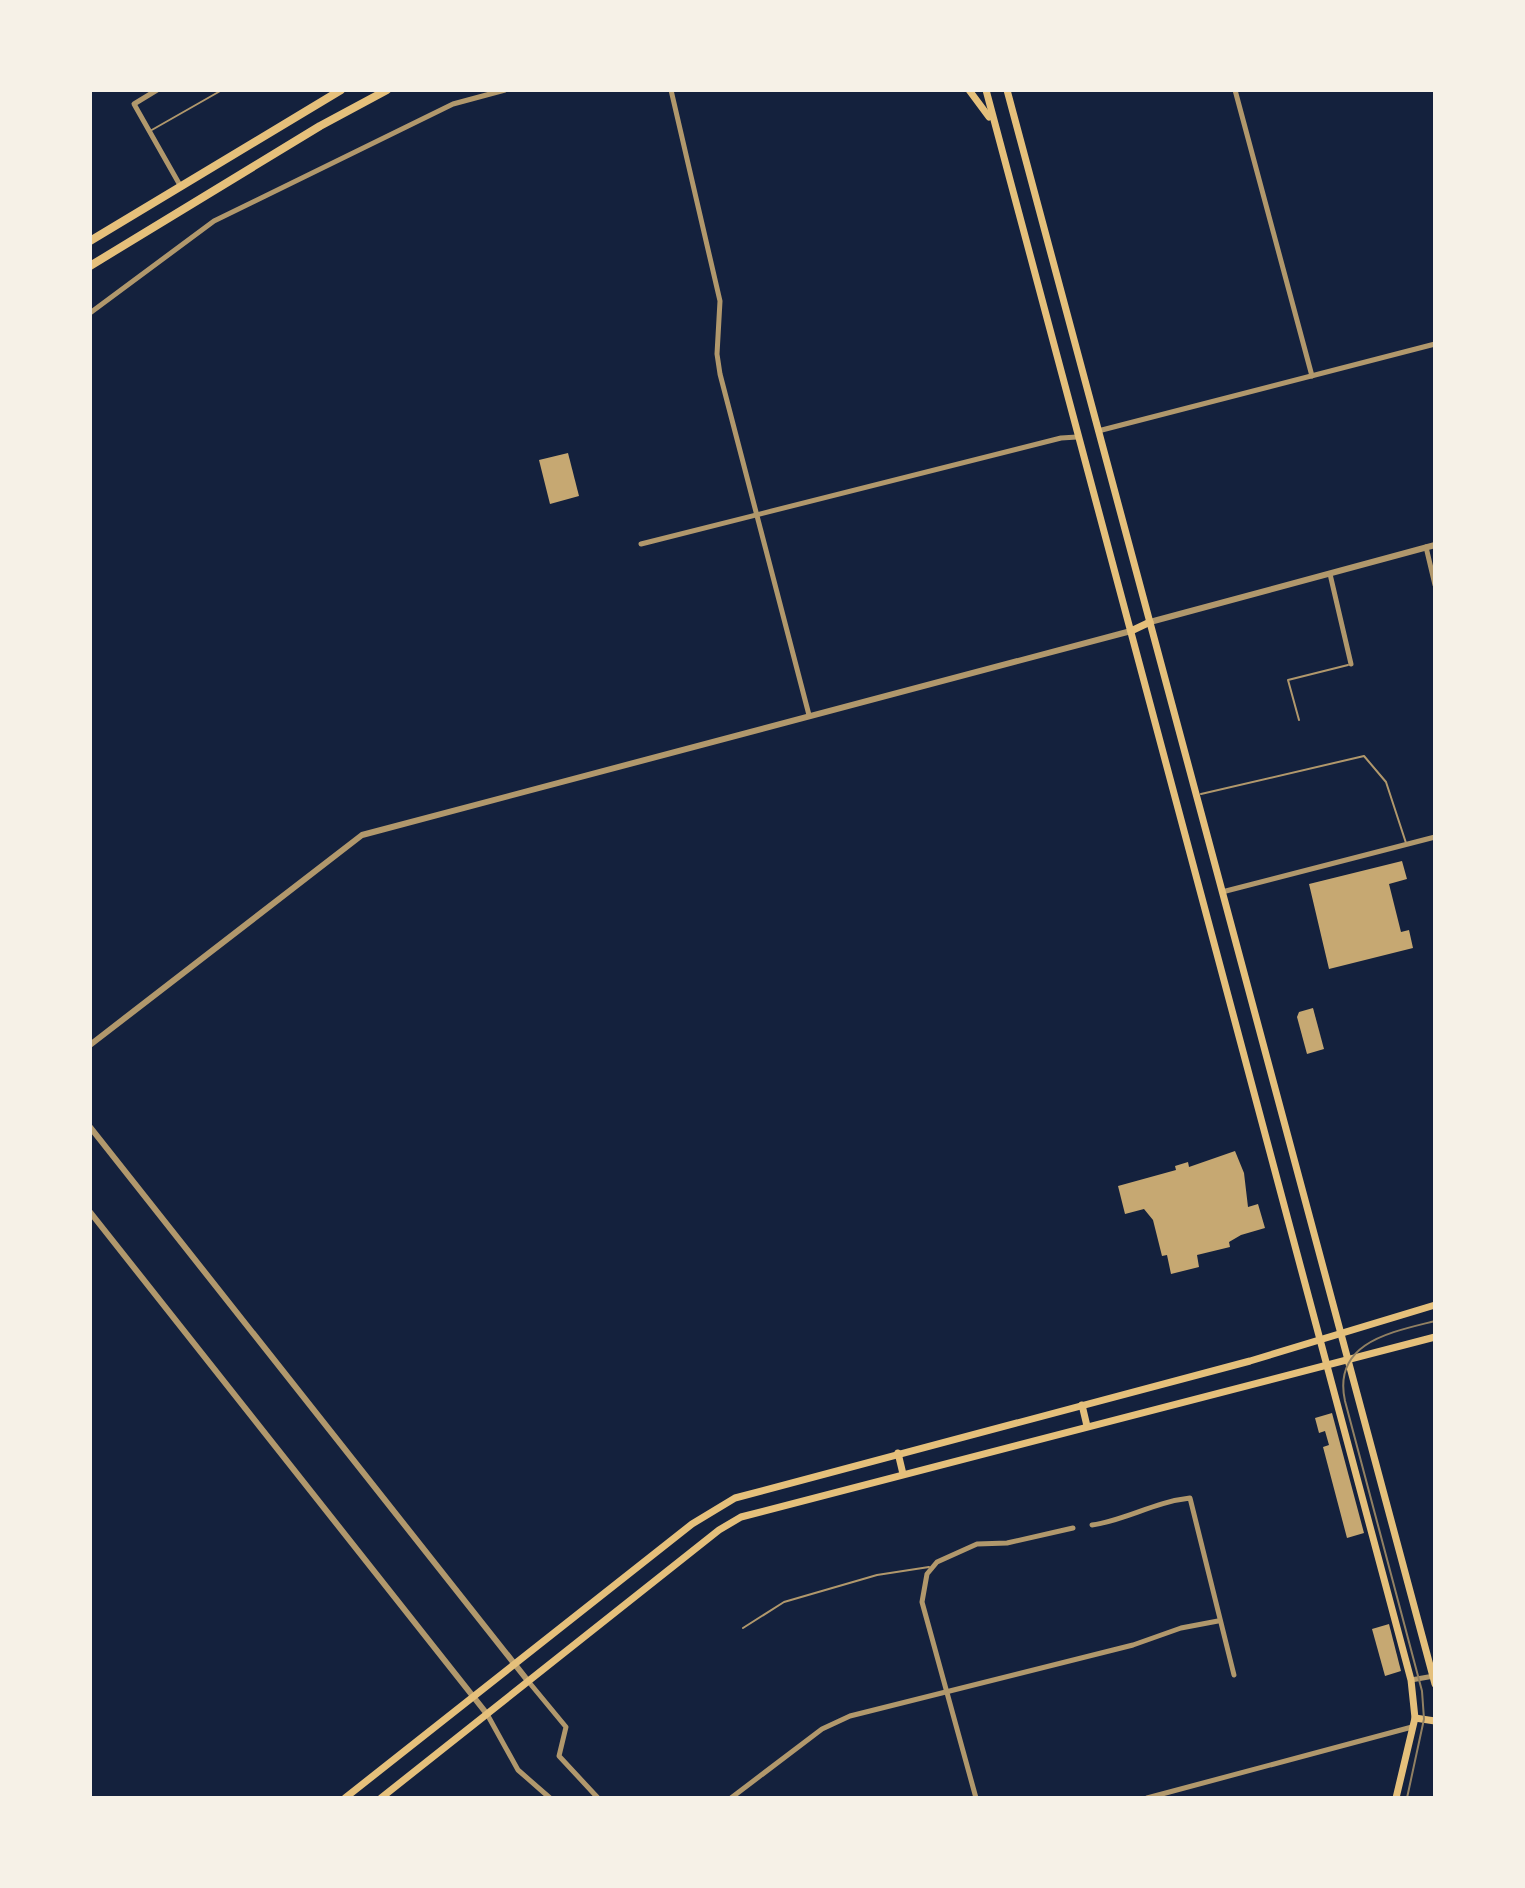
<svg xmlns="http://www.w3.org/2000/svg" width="1525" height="1888" font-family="'Alegreya Sans',sans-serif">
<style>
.building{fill:#c6a872}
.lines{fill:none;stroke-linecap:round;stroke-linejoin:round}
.service{stroke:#b1986c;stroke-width:2}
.minor{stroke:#b1986c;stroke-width:5}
.tertiary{stroke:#b1986c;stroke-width:6}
.secondary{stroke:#e5c07b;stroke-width:7}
.primary{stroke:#e5c07b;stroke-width:8}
.tram{stroke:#918062;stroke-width:2}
</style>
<rect width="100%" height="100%" fill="#14213d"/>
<g class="building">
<path d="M568,453L579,496L550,504L539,460Z"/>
<path d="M1402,861L1407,879L1389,884L1401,932L1409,930L1413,948L1329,969L1309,884Z"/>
<path d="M1313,1008L1324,1049L1307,1054L1297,1017L1299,1012Z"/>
<path d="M1235,1151L1244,1173L1248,1207L1258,1204L1265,1228L1241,1235L1229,1242L1230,1247L1197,1255L1199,1267L1171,1274L1167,1255L1162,1256L1153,1220L1144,1209L1125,1214L1118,1186L1176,1170L1175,1166L1188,1162L1189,1167Z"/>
<path d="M1332,1413L1364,1533L1347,1538L1323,1447L1329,1445L1325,1431L1319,1433L1315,1418Z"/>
<path d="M1389,1624L1401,1671L1385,1676L1372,1629Z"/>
</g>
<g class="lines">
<g class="service">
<path d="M150,131L222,90"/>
<path d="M1299,720L1288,680L1348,665"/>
<path d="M1201,794L1364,756L1386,782L1406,843"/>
<path d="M743,1628L784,1602L877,1575L929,1567"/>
</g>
<g class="minor">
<path d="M157,90L134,104L181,187"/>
<path d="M671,90L720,301L717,354L720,374L809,715"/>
<path d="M1235,90L1312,376"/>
<path d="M90,313L214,221L453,104L505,90"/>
<path d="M1098,431L1435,344"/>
<path d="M641,544L1061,438L1077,437"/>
<path d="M1426,547L1435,585"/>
<path d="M1330,574L1351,664"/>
<path d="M1222,892L1435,837"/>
<path d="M1092,1525C1126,1520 1154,1502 1190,1498L1234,1675"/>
<path d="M1411,1680L1434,1676"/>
<path d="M528,1681L566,1727L559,1756L598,1798"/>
<path d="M487,1714L518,1770L550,1798"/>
<path d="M731,1798L822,1729L850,1716L1133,1645L1181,1628L1218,1621"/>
<path d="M976,1798L922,1602L927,1574L937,1562L977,1544L1007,1543L1073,1528"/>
<path d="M1147,1798L1412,1727"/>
</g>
<g class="tertiary">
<path d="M1150,622L1435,545"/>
<path d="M90,1045L362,835L1131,631"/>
<path d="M90,1127L528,1681"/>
<path d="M90,1212L487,1714"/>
</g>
<g class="secondary">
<path d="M969,90L989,117"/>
<path d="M986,90L1411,1680L1415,1718L1396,1798"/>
<path d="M1007,90L1435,1684"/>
<path d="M1131,631L1150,622"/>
<path d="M1082,1405L1087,1426"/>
<path d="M898,1453L903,1474"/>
<path d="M1415,1718L1435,1721"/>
<path d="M345,1798L692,1524L735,1498L1250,1361L1435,1305"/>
<path d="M381,1798L719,1530L741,1517L1435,1337"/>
</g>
<g class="primary">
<path d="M90,241L341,90"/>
<path d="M90,266L320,126L387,90"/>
</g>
<path class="tram" d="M1407,1798L1424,1719L1422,1691L1345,1401C1332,1342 1392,1332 1435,1321"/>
</g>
<rect width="1525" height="1888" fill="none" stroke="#f6f1e7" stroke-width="184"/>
</svg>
